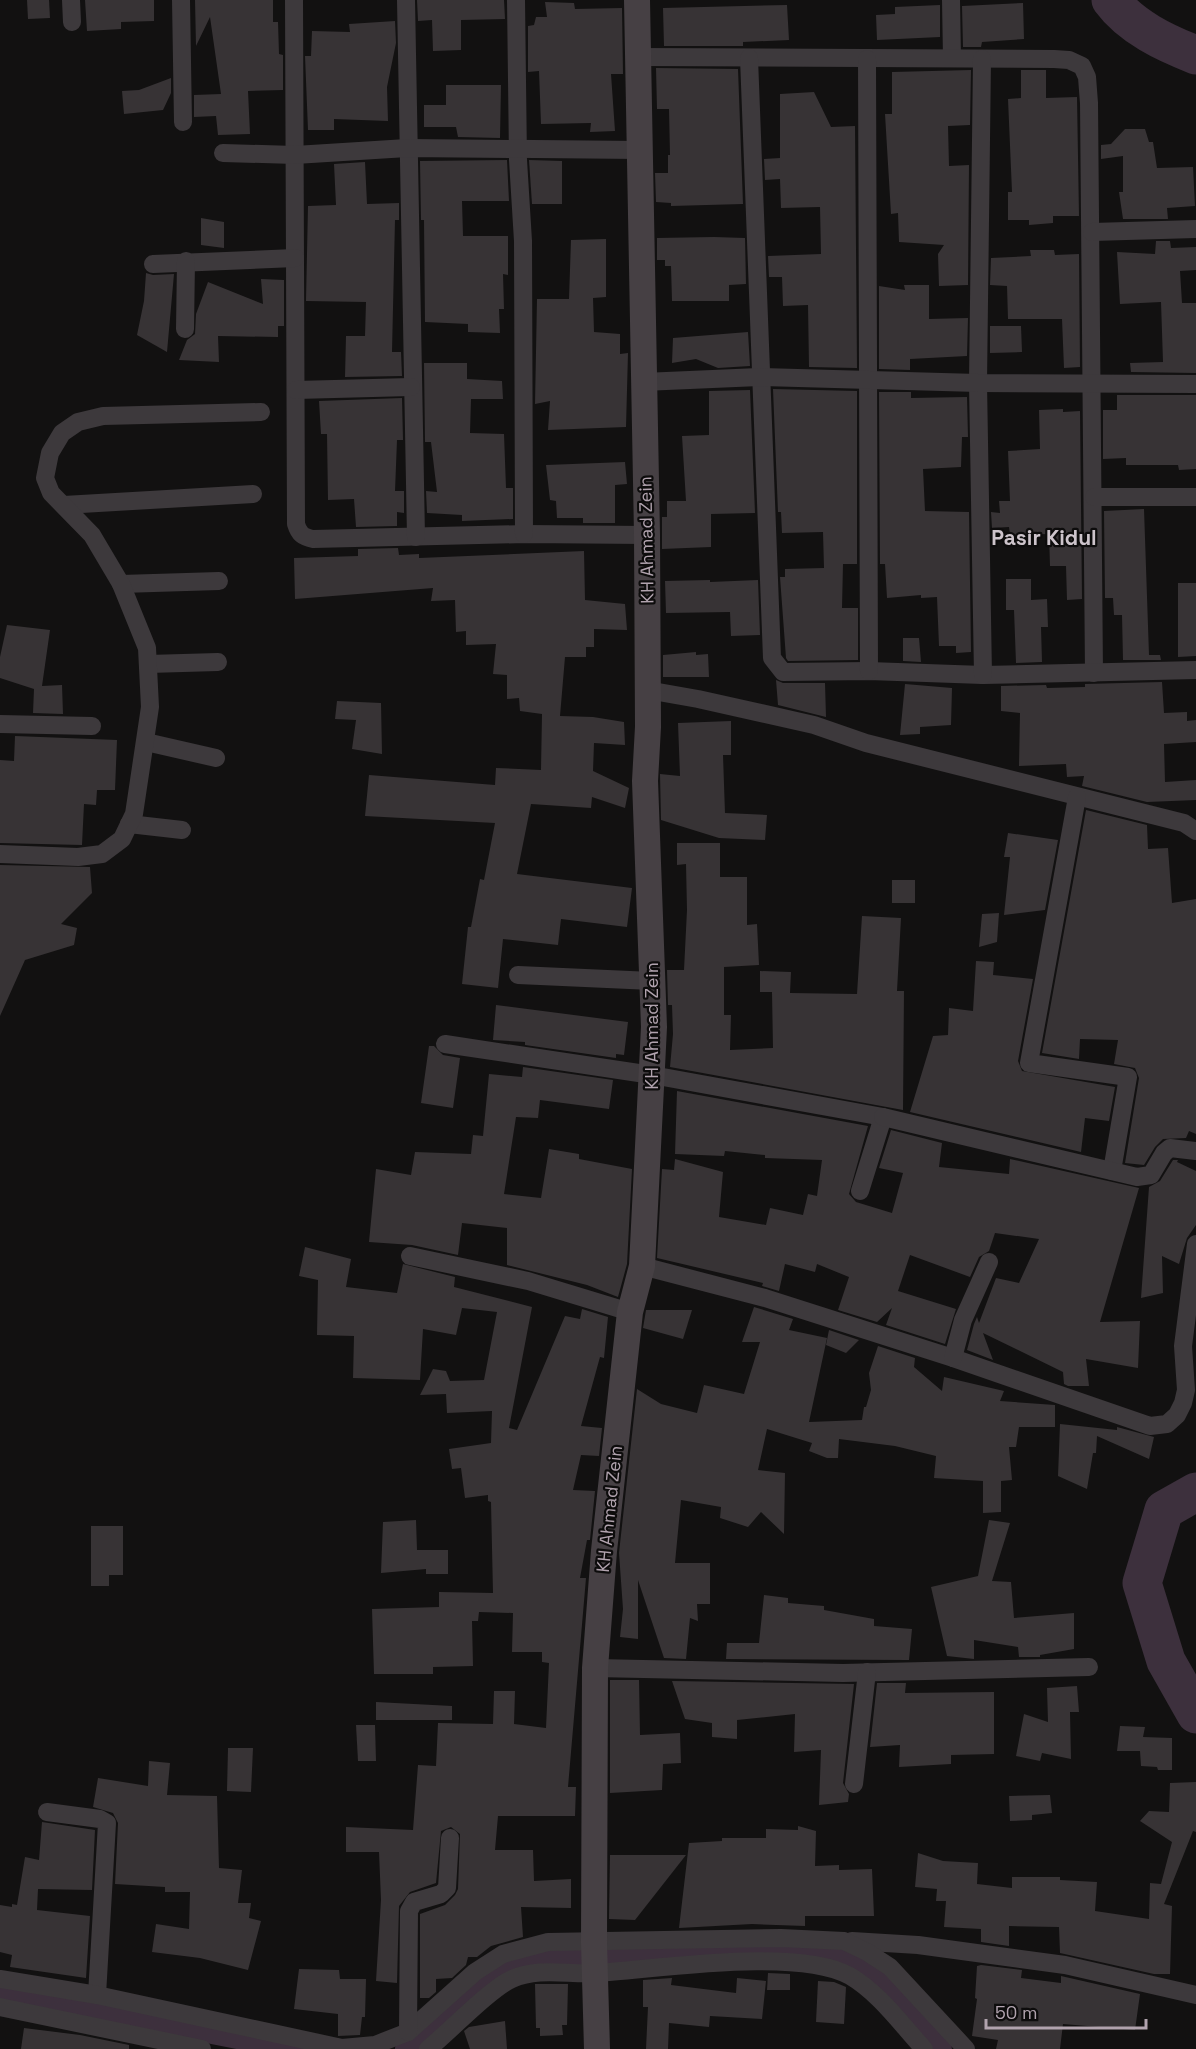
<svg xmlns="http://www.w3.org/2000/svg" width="1196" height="2049" font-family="'Space Grotesk',sans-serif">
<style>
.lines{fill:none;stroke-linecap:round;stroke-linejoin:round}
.canal{stroke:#3d303d;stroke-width:22}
.river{stroke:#3d303d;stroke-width:39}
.building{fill:#373335}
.street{stroke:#3d393c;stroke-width:18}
.secondary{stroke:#464044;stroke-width:26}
.labels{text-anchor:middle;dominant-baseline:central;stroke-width:4.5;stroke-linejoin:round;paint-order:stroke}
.street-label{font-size:18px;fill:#b1a3ae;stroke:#0d0c0c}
.quarter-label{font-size:21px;font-weight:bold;fill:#cdc4cb;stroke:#0d0c0c}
</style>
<rect width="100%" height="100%" fill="#121111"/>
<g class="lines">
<g class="canal">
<path d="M0,1991L293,2049"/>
<path d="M406,2049L424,2038L458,2004L506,1970L557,1957L806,1952C818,1954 831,1955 843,1960C884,1976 913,2017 941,2049"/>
</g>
<g class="river">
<path d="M1111,0C1131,27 1165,43 1196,55"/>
<path d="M1196,1492L1164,1510L1142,1583L1166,1661L1196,1714"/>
</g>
</g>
<g class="building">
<path d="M27,0H49L50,18L28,19Z"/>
<path d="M85,0H154V21L121,22V29L87,31Z"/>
<path d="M195,0H273V22H278L279,54L283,55V90L248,91L250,134L218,135L216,116L194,117V95L221,94L210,17L196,46Z"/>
<path d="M417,0H504L505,19L461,20V50L433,51L432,20L418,21Z"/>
<path d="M545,2L574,3L575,9L622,8L623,74H611L615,131L590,132L591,123L541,124L539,71L528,72V26L534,25L536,17H547Z"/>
<path d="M1023,3L1024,39L982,42L981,47H963L962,6Z"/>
<path d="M787,5L789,40L743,42V46H664L663,8Z"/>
<path d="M940,5V37L877,40L876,15L895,14V7Z"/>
<path d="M395,21L396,43L387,87L388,121L334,119V130H308L305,56H311L312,31L350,32L349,24Z"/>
<path d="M656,68L738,69L743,204L671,206V203L656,202L655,173H668V155H670L669,109H657Z"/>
<path d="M971,70L970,125L948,126L949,166L969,165L968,285L939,286L938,254L944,245L899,242L898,213L891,214L885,114H892V72Z"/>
<path d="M1021,70H1046V98L1077,97L1079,216H1053V223L1029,225V220H1008V192H1012L1008,99L1021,98Z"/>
<path d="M171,78V93L163,110L124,114L122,91L139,90Z"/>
<path d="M446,85H501L500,138L458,137L456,127H424V105H446Z"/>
<path d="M814,92L831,127L855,126L857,368L809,367L808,305L783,306L782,277H769L768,256L821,254L820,207L781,208L780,179L765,180L764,159L780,158V94Z"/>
<path d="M1125,129H1145L1149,142H1153L1157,168L1193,167L1195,206L1167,208L1168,219H1123L1119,192H1123V156L1101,159V145L1111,144Z"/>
<path d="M507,160L509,201H462L463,236H508V275L503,274L504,309H499L500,333L468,332V324L425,322L424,220H421L420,161Z"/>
<path d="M529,160L562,161V204H532Z"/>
<path d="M365,162L367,204L399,203V220H395L392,352H401L402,376L345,377L346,336H365L366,302L306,301L308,206L336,205L334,164Z"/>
<path d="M201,218L224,222V248L201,245Z"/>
<path d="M714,237L745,238L746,284L729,285V301H672L671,266H665V260H657V238Z"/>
<path d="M606,239V297L593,298L594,332L620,334V354L628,353L626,427L548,430L550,401L535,404L537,299H569L571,240Z"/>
<path d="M1156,241H1170L1171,248L1196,247V270L1180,271L1182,303H1196V373L1131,372L1130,363L1163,362L1161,302L1120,304L1117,252L1155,254Z"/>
<path d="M1030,250H1054L1055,255L1079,254L1080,367L1064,368L1062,319H1008L1007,286L990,285L991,258L1031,256Z"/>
<path d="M146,273L153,275L174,274L167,352L137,335L144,301Z"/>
<path d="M261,279L284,280V326H278V337L218,336L219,362L179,360L187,340L195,334L196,314L208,282L263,304Z"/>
<path d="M904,285H929V319L968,318L967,356L910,359V370L879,369V286L905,290Z"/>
<path d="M990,326H1021L1022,352L990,353Z"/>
<path d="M748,332L750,366L718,368L696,359L672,363L673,338Z"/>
<path d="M424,363H467V379L502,381L503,399H471L470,433L504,434L506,488H513V519L462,521V515L427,513L426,491L437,492L431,442H425Z"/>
<path d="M773,389L857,391V564H843L842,608H858V660L788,661L786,658L780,577H785V569L824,568L823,532L782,533L781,512H778Z"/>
<path d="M750,390L755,513L711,514V547L662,549V517H667V501H686L682,436L709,435V391Z"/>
<path d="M879,392H911V398L967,397L968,437H962L961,467L923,469L925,511L969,512L971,652L956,653V646H939L937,597L921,598V595L887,598L885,564H880Z"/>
<path d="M1117,395H1196V469L1179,470L1178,465H1126V458L1103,459V410H1117Z"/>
<path d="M402,398L403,440H397L395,491H404V513L397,512V526L356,527L354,499L328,500L327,434H321L319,401Z"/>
<path d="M1063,409V412L1080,411L1082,599L1067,600L1066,566H1050L1049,534L1010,535L1009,527L992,528L991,512L1000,513L999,501H1010L1008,451L1040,449L1039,410Z"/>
<path d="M625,462L627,484L615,485V523H583V518H557L556,501L550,500L546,465Z"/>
<path d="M1144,509L1149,655H1160L1161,660H1123L1122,615H1114L1113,598H1105L1104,511Z"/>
<path d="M398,548L399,555L419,554V558L584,551L585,600L625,604L627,630L594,629V647H586V657H565L560,716L593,717L624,722L625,745L594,743L593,771L629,788L625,808L592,797L591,808L531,804L517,874L632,888L627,927L561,919L558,945L503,939L498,988L462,984L468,927H471L480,879L484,880L495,823L365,816L369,775L495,785L496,768L541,770L542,714L520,711L519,698L507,699V675L493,674L496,644L466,645V631L456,632L455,600L431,601L433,588L295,599L294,558L358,556V549Z"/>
<path d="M1006,579H1031V600L1047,599L1048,627H1041L1042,662L1016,663L1014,610H1006Z"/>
<path d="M710,580V582L758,580L760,635L731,636L730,612L666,613L665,581Z"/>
<path d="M1178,583H1196V656L1178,657Z"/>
<path d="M7,625L50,630L42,686L62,685L63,714L33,713L34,689L0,678V657Z"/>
<path d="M903,638H919L921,662L903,661Z"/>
<path d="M696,652V655L708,654L709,677H663V655Z"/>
<path d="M776,680L783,683H825L826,717L778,705Z"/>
<path d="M1162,682L1164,713L1187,712V721L1196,720V742L1164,744L1165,782L1196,780V800L1147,802L1082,786L1084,776L1067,777L1066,764L1019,766L1020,713L1001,711V686L1046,685L1047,688L1085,687V684Z"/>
<path d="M905,684L952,688L951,725L920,727V734L900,735Z"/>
<path d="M337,701L381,703L382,754L352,749L356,720L335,719Z"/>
<path d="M731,721V755H723L725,813L767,815L765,840L719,838L661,820L660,774L680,776L678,723Z"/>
<path d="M15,736L117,740L115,790H97L96,805L84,804L82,845L0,843V760L14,761Z"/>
<path d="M1086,810L1147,825L1148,849L1168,848L1172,903L1196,899V1134L1189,1131L1186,1138L1163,1139L1155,1147L1144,1165L1125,1163L1139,1078L1135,1068L1114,1064L1118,1040L1080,1039L1079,1059L1042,1053Z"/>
<path d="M1008,833L1058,840L1045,910L1004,915L1010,857H1004Z"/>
<path d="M677,843H720V877H747V925L757,924L759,965L724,967V1015H731L730,1050L773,1048L772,992H760V971L791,972L790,993L857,994L862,916L901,918L897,991H904L903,1110L670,1067L673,1034L672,1005H668L667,970H684L687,910L686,864L677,865Z"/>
<path d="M0,865L90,867L92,893L61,924L77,928L74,945L25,960L0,1016Z"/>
<rect x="892" y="880" width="23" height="23"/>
<path d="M999,913L997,942L979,947L982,914Z"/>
<path d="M976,961L994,962L993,975L1033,979L1018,1061L1022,1071L1115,1087L1109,1121L1085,1118L1081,1152L910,1112L933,1036L948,1035L949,1008L973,1011Z"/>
<path d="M496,1005L628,1022L624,1055L616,1054V1058L525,1045V1042L493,1040Z"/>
<path d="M429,1046H434L443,1055L460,1058L453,1108L421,1103Z"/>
<path d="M523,1067L613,1080L609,1109L540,1100L538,1118L516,1117L504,1194L541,1198L549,1149L579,1154V1159L632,1169L627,1264L618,1297L587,1285L507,1265V1228L462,1223L458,1255L412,1245L369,1242L376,1169L411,1175L415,1152L471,1154L473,1135L483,1136L489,1074L522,1077Z"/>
<path d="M677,1091L868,1126L849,1194L856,1202L892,1213L903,1173L879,1168L891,1130L942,1143L939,1167L1009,1174L1010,1159L1139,1188L1100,1322L1140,1321L1138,1368L1086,1359L1089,1386H1068L1064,1384L1063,1372L983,1333L993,1360L967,1350L974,1324L977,1317L979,1323L996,1278L1019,1283L1039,1239L995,1233L989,1251L979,1257L970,1277L910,1255L898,1291L956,1309L945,1344L886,1325L892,1308L877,1322L838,1310L849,1277L817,1264L815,1272L785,1264L779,1291L762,1286L763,1283L657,1258L662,1169L674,1170L675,1159L723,1172L719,1217L766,1225L770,1208L803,1215L808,1194L817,1196L822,1160L765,1158V1155L725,1151L724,1156L675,1154Z"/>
<path d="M1173,1160H1178L1177,1162L1196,1171V1225L1187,1238L1179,1264L1162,1256L1163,1293L1141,1298L1149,1187L1160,1181Z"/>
<path d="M305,1247L351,1259L346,1287L397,1293L403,1264L455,1277L454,1287L532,1307L509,1428L517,1430L565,1316L580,1319L582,1309L608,1317L604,1358L600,1357L581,1426L602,1428L599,1456L581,1455L573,1490L595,1491L590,1540H587L580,1578H586L568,1787H576L575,1816H498L495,1850H533L534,1881L571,1879V1908L521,1907L523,1937L491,1946L477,1957H468L466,1965L452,1978L436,1979V1992L429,1998H420V1914L445,1905L455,1895L458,1889L460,1834L451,1827L441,1831L436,1883L410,1892L399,1906L397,1983L376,1981L381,1900L379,1852H346V1827L413,1830L418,1765L436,1766L438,1723L493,1724L494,1691H515L514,1724L546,1728L549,1663L542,1662V1652H512L513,1613L479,1612L478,1621H472L473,1666L433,1667V1674H374L372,1609L439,1607V1592L493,1593L491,1502L488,1501V1495L465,1498L461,1468L452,1469L449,1449L491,1443L492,1411L447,1413L446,1394L420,1395L433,1369L446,1371L450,1381L484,1380L497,1312L462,1308L456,1335L423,1329L420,1380L353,1378L354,1336L317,1335L318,1280L299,1276Z"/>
<path d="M754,1307L793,1319L789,1330L827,1338L809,1422L862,1420L864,1407H866L871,1390L869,1373L878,1346L915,1358L914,1367L942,1391L944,1377L1004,1391L1000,1401L1055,1405V1427H1019L1016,1447H1009L1012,1480L1001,1481V1512L983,1513V1481L934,1478L936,1456L895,1446L839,1439L838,1458H827L809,1451L812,1443L767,1429L758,1470L785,1473L784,1534L761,1512L748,1527L720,1518L721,1507L681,1500L675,1563H710V1604H697L698,1621L690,1618L686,1659L664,1658L638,1580V1639L620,1637L623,1609L619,1553L637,1389L661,1404L697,1413L704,1385L744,1394L760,1342H742Z"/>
<path d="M646,1310H692L683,1339L643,1328Z"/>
<path d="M829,1330L859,1340L846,1353L826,1345Z"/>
<path d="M1060,1424L1117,1430V1427L1154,1437L1149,1459L1097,1436L1096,1453H1093L1087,1489L1058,1476Z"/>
<path d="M416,1520L417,1550H448V1574H426V1569L381,1573L383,1522Z"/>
<path d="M989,1520L1010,1523L992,1581L1011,1582L1014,1618L1074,1613V1649L1040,1655V1657H1019L1018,1647L974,1640V1659L947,1656L931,1587L978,1576Z"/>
<path d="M91,1526H123V1575H109V1586H91Z"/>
<path d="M764,1595L788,1598V1603L824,1606V1610L874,1619V1626L912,1629L909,1660L726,1659L727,1643H759Z"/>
<path d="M610,1680H639L640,1735L680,1733L681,1763L663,1764L662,1790L610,1793Z"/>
<path d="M672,1681L854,1684L843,1783L849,1794L848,1802L819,1805L821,1750L794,1752L795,1714L737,1720V1739L712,1737V1723L685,1719Z"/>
<path d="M877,1683H906L905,1693L994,1692V1754L951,1755V1764L899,1767L900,1745L870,1747Z"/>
<path d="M1077,1686L1079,1712H1070L1071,1759L1042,1753L1040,1761L1016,1756L1024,1714L1048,1722L1047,1688Z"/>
<path d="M376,1702L452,1706V1720H376Z"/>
<path d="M356,1725H375L376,1761H358Z"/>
<path d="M1120,1726L1145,1727L1143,1737L1172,1738V1770H1158L1157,1767L1141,1766L1140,1751H1117Z"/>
<path d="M228,1748H253L251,1792L227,1791Z"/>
<path d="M149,1761L170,1763L167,1795L217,1796L219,1868L242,1870L238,1903H251L249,1918L261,1921L248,1970L200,1958L152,1952L156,1924L189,1929L190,1892H165V1887L115,1884L118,1823L113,1813L93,1807L98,1778L148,1786Z"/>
<path d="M1196,1782V1832L1193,1831L1164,1904L1172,1906L1170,1974H1154L1060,1953L1059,1927L1009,1926V1946L981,1942V1929L944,1927L946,1901H936L937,1889L915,1887L918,1853L943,1861L978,1863L977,1884L1012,1888V1877H1060V1880L1097,1882L1095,1911L1149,1919L1150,1883L1161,1884L1172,1842L1140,1821L1149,1811L1169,1812L1170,1783Z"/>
<path d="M1050,1795L1052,1813L1032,1815V1820L1010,1821L1009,1796Z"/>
<path d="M42,1822L95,1830L92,1890L38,1889L37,1910L90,1916L86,1978L10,1967L12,1955L0,1952V1905L12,1907V1904L17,1905L25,1857L39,1860Z"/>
<path d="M798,1826L816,1831L815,1866L839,1865V1870L872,1869L874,1916H805V1926L752,1924L679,1928L689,1843L722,1841V1838H766V1829L798,1830Z"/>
<path d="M610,1855H686L635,1920L609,1919Z"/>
<path d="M981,1965L1022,1970L1021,1978L1061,1983V1976L1140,1994L1135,2030L1063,2024L1060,2049H996L998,2040L972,2036L977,1999L975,1998L977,1966Z"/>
<path d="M299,1969L339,1970L340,1979H366L365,2017H362L360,2035L338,2036V2014L294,2009Z"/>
<path d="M768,1973L790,1974V1990H767Z"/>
<path d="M672,1978L671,1985L736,1993L737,1978L766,1981L762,2019L710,2016L709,2027L669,2023L668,2049H646L648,2007H643V1980Z"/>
<path d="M818,1981L834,1982L846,1987L844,2024L816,2022Z"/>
<path d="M535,1984H568L567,2025H562L563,2035L540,2036V2028H536Z"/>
<path d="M505,2021L507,2049H470L464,2031L469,2027Z"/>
<path d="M24,2028L80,2035L129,2045V2049H21Z"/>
</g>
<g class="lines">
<g class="street">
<path d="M71,0L72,22"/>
<path d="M181,0L183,122"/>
<path d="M294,0L296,524C299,534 303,537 313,539L524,534L647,535"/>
<path d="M406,0L416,537"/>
<path d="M516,0L518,160L523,241L524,534"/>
<path d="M951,0L952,58"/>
<path d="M637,57L1054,59L1069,60L1082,66L1087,77L1089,103L1094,673"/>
<path d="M749,58L772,658L783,672L869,671L983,675L1196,670"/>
<path d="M867,59L869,671"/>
<path d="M982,59L978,383L983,675"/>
<path d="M223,153L295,155L407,148L640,150"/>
<path d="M1092,232L1196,229"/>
<path d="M153,264L295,258"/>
<path d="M185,329L186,261"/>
<path d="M643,382L759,377L978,383L1196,384"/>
<path d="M296,390L411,387"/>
<path d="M1094,497H1196"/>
<path d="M64,505L253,494"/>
<path d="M121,584L219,581"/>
<path d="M148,664L218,662"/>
<path d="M647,690L698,699L814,725L866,743L1184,823L1196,831"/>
<path d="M0,724L92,726"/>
<path d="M146,742L216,758"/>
<path d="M1077,797L1029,1063L1128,1077L1112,1171"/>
<path d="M129,824L182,830"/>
<path d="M0,854L78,857L102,854L122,839L134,814L150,707L147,648L121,584L92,535L51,493L45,478L50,453L62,433L78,422L103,416L261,412"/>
<path d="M518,975L652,981"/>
<path d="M445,1044L652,1075L883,1117L860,1191"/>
<path d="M883,1117L1137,1177L1151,1175L1164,1153L1170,1148L1196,1151"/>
<path d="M410,1256L528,1281L630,1312"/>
<path d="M642,1266L765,1298L953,1358L1150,1426L1167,1424L1177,1415L1183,1403L1186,1390L1183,1346L1196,1244"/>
<path d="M953,1358L963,1320L989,1262"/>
<path d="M595,1668L843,1673L1089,1667"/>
<path d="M854,1784L867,1672"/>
<path d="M47,1812L100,1819L107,1823L97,1995"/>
<path d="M852,1941L918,1945L1065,1965L1196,1995"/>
<path d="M0,1979L97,1995L342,2048L375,2045L408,2032L475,1972L503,1954L548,1942L781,1938L844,1941L867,1952L890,1967L966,2049"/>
<path d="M0,2007L202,2049"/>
<path d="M408,2032L409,1911L414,1902L441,1894L447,1888L450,1838"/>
<path d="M428,2049C449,2032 491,1988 512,1979C539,1967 568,1975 597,1973C659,1969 798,1947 850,1976C879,1993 901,2024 924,2049"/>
</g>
<path class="secondary" d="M597,2049L594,1942L595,1668L604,1551L630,1312L642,1266L654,1027L645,781L648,727L647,535L637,0"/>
</g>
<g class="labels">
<g class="street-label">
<text transform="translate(646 540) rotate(-91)">KH Ahmad Zein</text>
<text transform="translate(651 1026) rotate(-90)">KH Ahmad Zein</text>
<text transform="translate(609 1509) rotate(-84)">KH Ahmad Zein</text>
</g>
<g class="quarter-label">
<text x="1044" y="537">Pasir Kidul</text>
</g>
</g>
<path d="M986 2019v9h160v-9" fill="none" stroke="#b1a3ae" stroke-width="3"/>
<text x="995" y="2019" font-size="18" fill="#b1a3ae" stroke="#0d0c0c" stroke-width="4.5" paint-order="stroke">50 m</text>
</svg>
